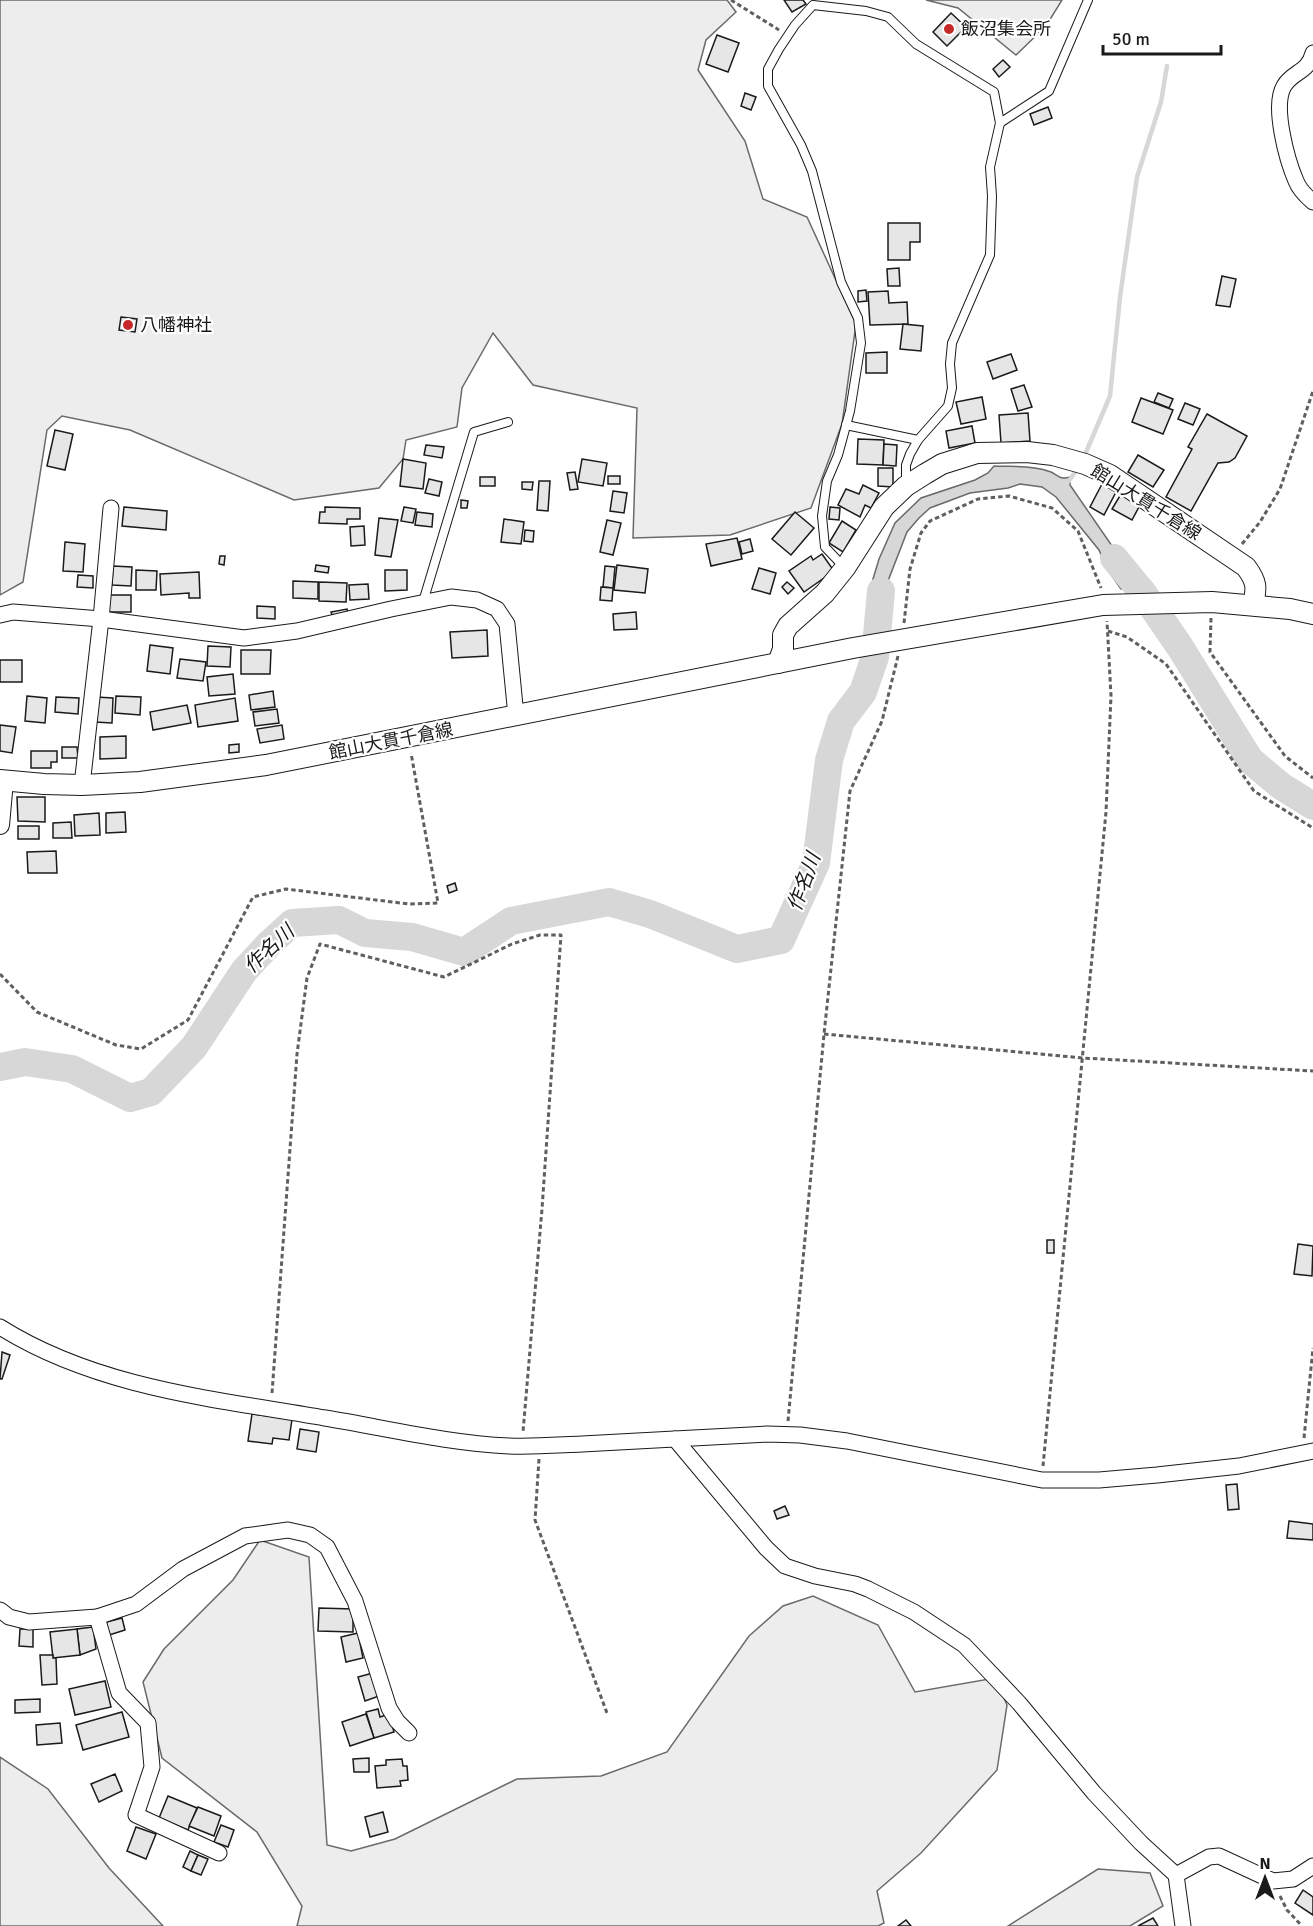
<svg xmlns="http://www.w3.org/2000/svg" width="1313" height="1926" font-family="Signika,'Noto Sans JP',sans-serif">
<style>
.built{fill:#ededed;stroke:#6a6a6a;stroke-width:1.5}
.water{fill:#d7d7d7;stroke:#6a6a6a;stroke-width:1.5}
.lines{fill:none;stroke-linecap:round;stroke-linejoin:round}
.stream{stroke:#d7d7d7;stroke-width:4.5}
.river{stroke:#d7d7d7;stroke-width:28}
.building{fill:#e6e6e6;stroke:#1a1a1a;stroke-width:1.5}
.service-casing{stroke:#1a1a1a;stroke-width:10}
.minor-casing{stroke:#1a1a1a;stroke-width:17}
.tertiary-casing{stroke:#1a1a1a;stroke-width:20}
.secondary-casing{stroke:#1a1a1a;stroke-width:22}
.path{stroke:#5f5f5f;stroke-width:3;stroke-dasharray:4.5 3;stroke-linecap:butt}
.service{stroke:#fff;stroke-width:8}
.minor{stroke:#fff;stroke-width:15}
.tertiary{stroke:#fff;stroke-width:18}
.secondary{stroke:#fff;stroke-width:20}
.poi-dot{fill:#c62828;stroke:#fff;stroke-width:2}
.labels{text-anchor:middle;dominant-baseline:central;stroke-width:4.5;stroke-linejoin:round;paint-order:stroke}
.poi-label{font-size:18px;fill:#1a1a1a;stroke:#fff;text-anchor:start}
.street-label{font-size:18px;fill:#1a1a1a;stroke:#fff}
.water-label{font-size:20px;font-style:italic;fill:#1a1a1a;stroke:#fff}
</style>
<rect width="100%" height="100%" fill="#fff"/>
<g class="built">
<path d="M0,0H727L736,12L706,40L698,70L745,141L763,199L807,217L856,324L842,424L811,508L730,535L633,538L637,408L533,385L493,333L462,388L457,427L406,440L403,459L379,488L294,500L130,430L62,416L47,430L23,582L0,595Z"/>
<path d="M926,0H1062L1046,26L1016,55L958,8Z"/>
<path d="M260,1540L309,1557L327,1845L351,1851L395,1839L517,1779L601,1776L667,1752L749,1636L783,1606L813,1596L878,1625L915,1692L995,1678L1007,1705L997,1770L921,1853L877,1891L884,1923L878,1926H297L302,1906L257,1832L162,1758L143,1682L164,1649L233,1580Z"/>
<path d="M0,1757L48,1789L109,1868L163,1926H0Z"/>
<path d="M1098,1869L1150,1873L1163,1906L1130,1926H1008Z"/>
</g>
<path class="water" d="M994,466C1011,467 1031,465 1048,471C1057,473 1059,481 1070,477V485L1121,559L1125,562L1131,563L1147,587L1121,589L1107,569L1099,550L1056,497L1042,487L1020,484L1008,488L970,493L930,508L919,518L907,532L888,581L885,629L868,632L873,579L879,559L895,523L921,498L975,480L988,473Z"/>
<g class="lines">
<g class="stream">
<path d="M1084,457L1110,396L1120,297L1137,177L1161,102L1167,66"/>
<path d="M1068,482L1079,467"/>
</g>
<g class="river">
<path d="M1114,558L1143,593L1180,647L1250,760L1281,786L1313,806"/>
<path d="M0,1067L25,1062L72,1069L130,1098L151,1092L194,1047L244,971L269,944L292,923L339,920L365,933L412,937L464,952L511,921L609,902L650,914L737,949L781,940L816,863L829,760L841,721L863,692L875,657L881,591"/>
</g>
</g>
<g class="building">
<path d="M784,0H803L806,4L792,12Z"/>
<path d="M951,13L966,27L947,46L933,32Z"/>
<path d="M717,35L739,43L728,72L706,64Z"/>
<path d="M1003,60L1010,67L999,77L993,69Z"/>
<path d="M745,93L756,97L751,110L741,106Z"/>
<path d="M1048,107L1052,118L1034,125L1030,114Z"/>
<path d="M888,223H920V242H910V260H888Z"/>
<path d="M899,268L900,286H888L887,269Z"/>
<path d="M1222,276L1236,279L1230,307L1216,305Z"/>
<path d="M866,290L867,301L858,302V291Z"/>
<path d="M888,291L889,303L907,302L908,324L870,325L868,292Z"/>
<path d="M121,317L137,319L135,332L119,330Z"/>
<path d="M903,324L923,326L921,351L900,349Z"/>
<path d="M887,352V373H866V353Z"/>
<path d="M1011,354L1017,370L993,379L987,362Z"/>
<path d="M1024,385L1032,407L1018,411L1011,389Z"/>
<path d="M1158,393L1173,399L1169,408L1154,402Z"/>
<path d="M982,397L986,419L961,424L956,402Z"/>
<path d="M1141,398L1173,410L1163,434L1132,422Z"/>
<path d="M1185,403L1200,409L1193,425L1178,419Z"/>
<path d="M1028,413L1030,441L1001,443L999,415Z"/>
<path d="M1207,414L1247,436L1235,458L1229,462L1218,463L1191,511L1166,497L1192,449L1188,447Z"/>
<path d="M972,426L975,443L949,448L946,431Z"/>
<path d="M55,430L73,434L65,470L47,466Z"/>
<path d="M858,439L884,440L883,465L857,464Z"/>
<path d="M884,444L897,445L896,466L883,465Z"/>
<path d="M426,445L444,447L442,458L424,455Z"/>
<path d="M1138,455L1164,470L1153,487L1128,472Z"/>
<path d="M403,459L426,463L423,489L400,486Z"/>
<path d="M582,459L607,463L603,486L578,482Z"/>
<path d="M878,468H893V487L878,486Z"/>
<path d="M575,472L578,489L570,490L567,473Z"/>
<rect x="608" y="476" width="12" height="8"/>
<rect x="480" y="477" width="15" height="9"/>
<path d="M429,479L442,482L439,496L425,493Z"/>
<path d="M539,481H550L548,511L537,510Z"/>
<path d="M522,482H533L532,490L522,489Z"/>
<path d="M1102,484L1116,492L1104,515L1090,507Z"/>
<path d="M863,485L879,493L871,508L865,505L860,517L838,505L846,489L859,494Z"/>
<path d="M613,491L627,493L624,513L610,511Z"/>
<path d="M1121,494L1140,505L1132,520L1112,509Z"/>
<path d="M461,500L468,501L467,508H461Z"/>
<path d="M124,507L167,511L166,530L122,526Z"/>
<path d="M325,507L360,508V519H347V524L319,523L320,512H325Z"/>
<path d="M404,507L416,509L413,523L401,521Z"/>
<path d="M830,507L840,508L839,520L829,519Z"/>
<path d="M417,512L433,514L432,527L415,525Z"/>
<path d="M795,512L814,528L791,555L772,539Z"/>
<path d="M379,518L398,520L391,557L375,555Z"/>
<path d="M504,519L524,522L521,544L501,542Z"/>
<path d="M607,520L621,523L613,555L600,552Z"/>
<path d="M842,521L856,530L843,552L829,543Z"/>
<path d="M364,526L365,545L351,546L350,527Z"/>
<path d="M525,530L534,531L533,542L524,541Z"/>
<path d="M737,538L742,559L711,566L706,544Z"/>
<path d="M750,539L753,551L742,554L739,542Z"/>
<path d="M65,542L85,544L83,572L63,571Z"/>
<path d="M822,554L834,571L804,592L789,571L811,556L813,560Z"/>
<path d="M220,556H225L224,565L219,564Z"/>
<path d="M316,565L329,567L328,573L315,571Z"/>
<path d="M617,565L648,569L645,593L614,590Z"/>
<path d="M113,566L132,567L131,586L112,585Z"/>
<path d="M605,566L615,567L613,588L603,587Z"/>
<path d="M759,568L776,573L770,594L752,589Z"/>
<path d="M136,570L157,571L156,590H136Z"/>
<path d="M385,570H407V590L385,591Z"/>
<path d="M199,572L200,598H189V593L161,595L160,574Z"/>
<path d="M78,575L93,576V588L77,587Z"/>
<path d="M293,581L318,582V599L293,598Z"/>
<path d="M319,582L347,583L346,602L319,601Z"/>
<path d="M787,582L794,588L788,594L782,587Z"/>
<path d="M368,584L369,599L350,600L349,585Z"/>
<path d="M601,587L613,588L612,601L600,600Z"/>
<rect x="106" y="595" width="25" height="17"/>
<path d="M257,606L275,607V619L257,618Z"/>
<path d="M347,609L348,614L333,617L331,612Z"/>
<path d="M636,612L637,629L614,630L613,614Z"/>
<path d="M487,630L488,656L452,658L450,632Z"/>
<path d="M150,645L173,648L170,674L147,671Z"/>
<path d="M208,646L231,647L230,667L207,666Z"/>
<path d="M241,650H271L270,674H241Z"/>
<path d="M180,659L206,662L203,681L177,678Z"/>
<rect x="0" y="660" width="22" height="22"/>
<path d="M233,674L235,694L209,696L207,677Z"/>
<path d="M273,691L275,707L251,710L249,695Z"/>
<path d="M27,696L47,698L45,723L25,721Z"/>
<path d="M116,696L141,697L140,715L115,713Z"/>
<path d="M56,697L79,698L78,714L55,712Z"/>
<path d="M96,697L113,698L112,723L95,722Z"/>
<path d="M235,698L238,721L198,727L195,705Z"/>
<path d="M187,705L191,723L153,730L150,712Z"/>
<path d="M277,709L279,723L255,726L253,712Z"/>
<path d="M0,725L16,727L12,753L0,751Z"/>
<path d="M282,725L284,739L260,743L257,729Z"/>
<path d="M126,736V758L100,759V737Z"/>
<path d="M239,744V752L229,753V745Z"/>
<path d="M62,747H77L78,758H62Z"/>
<path d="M31,751H57V762H51V768H31Z"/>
<path d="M17,797H45V822L18,821Z"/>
<path d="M125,812L126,832L106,833V813Z"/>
<path d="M99,813L100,835L75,836L74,815Z"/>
<path d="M71,822L72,838H53V823Z"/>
<rect x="18" y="826" width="21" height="13"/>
<path d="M56,851L57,873H28L27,852Z"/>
<path d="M455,883L457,890L449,893L447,886Z"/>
<rect x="1047" y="1240" width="7" height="13"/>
<path d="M1298,1244L1313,1246L1312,1276L1294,1274Z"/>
<path d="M2,1352L10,1355L2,1379H0Z"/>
<path d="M252,1414L292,1419L289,1440L273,1438L272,1444L248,1441Z"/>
<path d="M300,1429L319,1432L316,1452L297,1449Z"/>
<path d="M1237,1484L1239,1509L1228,1510L1226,1485Z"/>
<path d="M785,1506L789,1515L777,1519L774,1511Z"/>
<path d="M1289,1521L1313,1524V1540L1287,1538Z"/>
<path d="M319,1608L353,1609V1632L318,1631Z"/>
<path d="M122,1618L125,1630L106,1636L103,1623Z"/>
<path d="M93,1627L96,1649L80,1655L77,1629Z"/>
<path d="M20,1629H33V1647L19,1646Z"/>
<path d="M77,1629L80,1655L53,1658L50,1632Z"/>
<path d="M358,1633L363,1658L346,1662L341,1637Z"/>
<path d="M40,1655H53V1658H56L57,1684L42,1685Z"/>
<path d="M373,1673L379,1696L365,1701L358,1677Z"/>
<path d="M105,1681L111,1707L75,1715L69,1689Z"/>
<path d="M40,1699V1712L15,1713V1700Z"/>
<path d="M378,1709L380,1717L389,1714L394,1732L374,1738L366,1712Z"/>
<path d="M122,1712L129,1737L83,1750L76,1725Z"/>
<path d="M366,1714L374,1738L350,1746L342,1722Z"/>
<path d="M60,1723L62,1743L37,1745L36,1725Z"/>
<path d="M369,1758V1772H354L353,1759Z"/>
<path d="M402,1759L403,1766H407L408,1780L400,1781L401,1786L377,1788L375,1766L386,1765V1760Z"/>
<path d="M115,1774L122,1791L99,1802L91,1784Z"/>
<path d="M168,1796L197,1808L188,1830L159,1818Z"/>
<path d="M198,1807L221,1816L214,1836L189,1826Z"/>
<path d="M383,1812L388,1832L370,1837L365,1817Z"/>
<path d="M221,1825L234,1830L228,1847L214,1842Z"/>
<path d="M136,1827L156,1834L146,1859L127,1851Z"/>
<path d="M190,1851L198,1855L191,1871L183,1867Z"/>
<path d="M198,1855L208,1859L201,1875L191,1871Z"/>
<path d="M1303,1890L1313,1897V1915L1295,1903Z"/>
<path d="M1153,1918L1158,1926H1138Z"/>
<path d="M906,1920L911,1926H898Z"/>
</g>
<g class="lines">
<defs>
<g id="service">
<path d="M1000,123L1049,91L1088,0"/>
<path d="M846,425L918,440"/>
<path d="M844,567L825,547L822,516L827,481L838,455L850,411L861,343L858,318L841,282L812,171L801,145L768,86V69L779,49L795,25L813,5L866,11L888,17L916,44L994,92L1000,123L990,167L992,196L990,255L952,343L950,364L952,388L948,406L918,440L910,454L906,465V482"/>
<path d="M423,602L474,432L508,422"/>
</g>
<g id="minor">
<path d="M1313,53C1308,73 1293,71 1284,86C1272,106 1287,160 1296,181C1299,189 1306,196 1313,202"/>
<path d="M0,615L13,612L101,619L244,638L297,631L391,609L451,597L477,600L497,609L507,624L516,716"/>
<path d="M82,785L101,619L111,508"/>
<path d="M0,1327C97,1388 215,1399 325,1418C386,1428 447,1443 509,1446C533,1447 558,1445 582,1444C644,1441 705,1437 767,1434L800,1435L847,1441L1042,1480H1099L1157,1475L1239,1466L1313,1451"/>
<path d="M675,1439L766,1548L785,1566L815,1576L855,1584L868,1589L914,1612L964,1645L1019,1703L1094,1793L1141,1843L1176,1875L1183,1926"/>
<path d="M0,1610L9,1617L29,1622L97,1617L136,1604L183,1569L245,1536L288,1530L310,1535L327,1547L355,1601L389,1708L397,1721L409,1733"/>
<path d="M97,1617L119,1693L148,1723L152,1767L136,1815L219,1853"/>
<path d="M1176,1875L1209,1857L1219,1856L1273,1881L1293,1879L1313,1866"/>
</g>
<path id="tertiary" d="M0,825L4,781"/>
<g id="secondary">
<path d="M778,663L783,649V635L788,626L825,593L845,568L884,507L906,486L925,474L942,464L977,453L1027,452L1053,455L1085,464L1110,475L1246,567C1257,582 1257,587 1253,605"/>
<path d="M0,780L44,784L82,785L140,782L266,765L853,648L1103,605L1212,602L1290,609L1313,614"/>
</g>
</defs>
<use href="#service" class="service-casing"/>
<use href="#minor" class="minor-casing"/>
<use href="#tertiary" class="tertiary-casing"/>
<use href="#secondary" class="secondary-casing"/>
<g class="path">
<path d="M731,0L779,30"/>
<path d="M1242,544L1260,522L1280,489L1313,391"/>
<path d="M1211,618L1210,652L1285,756L1313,778"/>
<path d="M904,623L910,569L921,533L930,521L978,499L1009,496L1052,508L1078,531L1101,588"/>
<path d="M1108,631L1127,637L1166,664L1254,791L1313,828"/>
<path d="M0,974L37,1012L116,1045L141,1049L188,1020L253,897L286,889L409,904L438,903L411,753"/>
<path d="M824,1034L1083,1058L1313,1071"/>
<path d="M272,1393L297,1054L307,978L320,944L444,977L512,944L540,935H561L542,1209L523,1432"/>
<path d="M788,1421L824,1034L850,791L882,721L898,656"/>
<path d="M1304,1438L1313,1348"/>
<path d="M539,1459L535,1520L607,1713"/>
<path d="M1043,1466L1106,812L1111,696L1107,621"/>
<path d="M1280,1896L1287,1910L1302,1926"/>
</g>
<use href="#service" class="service"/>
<use href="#minor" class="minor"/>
<use href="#tertiary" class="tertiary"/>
<use href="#secondary" class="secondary"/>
</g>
<g class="poi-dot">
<circle cx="949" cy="29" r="6"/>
<circle cx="128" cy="325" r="6"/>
</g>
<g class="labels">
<g class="poi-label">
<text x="961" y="29">飯沼集会所</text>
<text x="140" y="325">八幡神社</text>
</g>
<g class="street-label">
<text transform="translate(1146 502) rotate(32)">館山大貫千倉線</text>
<text transform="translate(391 741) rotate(-11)">館山大貫千倉線</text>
</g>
<g class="water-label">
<text transform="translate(804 882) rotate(-70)">作名川</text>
<text transform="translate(269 949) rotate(-43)">作名川</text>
</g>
</g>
<g transform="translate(1265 1878)" stroke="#ffffff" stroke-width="4.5" paint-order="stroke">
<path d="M0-4.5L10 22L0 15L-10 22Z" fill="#1a1a1a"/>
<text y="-9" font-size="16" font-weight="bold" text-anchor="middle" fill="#1a1a1a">N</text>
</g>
<path d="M1103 45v9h118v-9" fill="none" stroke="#1a1a1a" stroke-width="3"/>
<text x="1112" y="45" font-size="18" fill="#1a1a1a" stroke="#ffffff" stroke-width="4.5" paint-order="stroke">50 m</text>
</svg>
